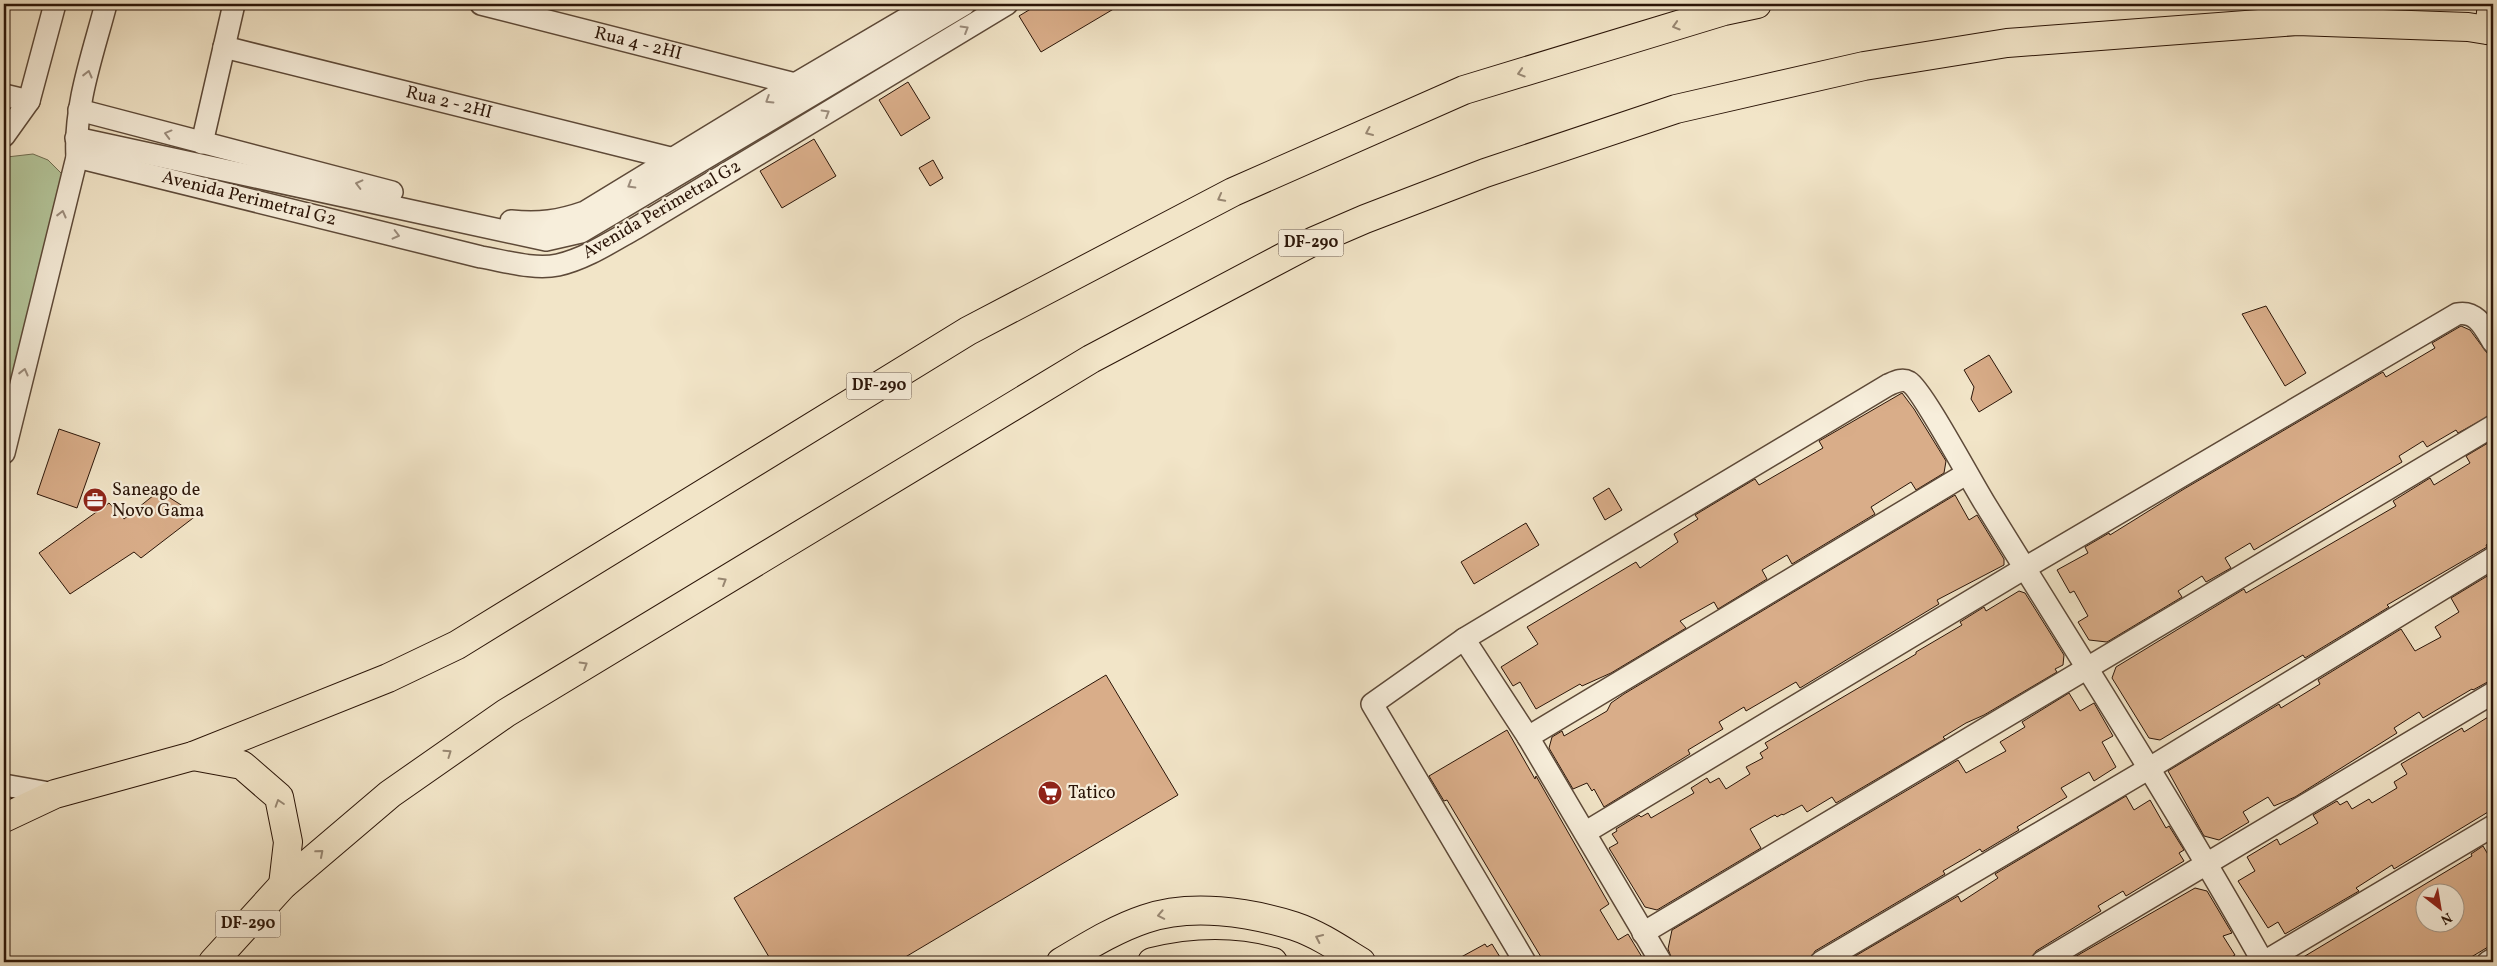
<svg xmlns="http://www.w3.org/2000/svg" width="2497" height="966" font-family="Vollkorn,serif">
<style>
.green{fill:#b4c69b;stroke:#706e52}
.building{fill:#d9ad89;stroke:#2b1508;fill-rule:evenodd}
.lines{fill:none;stroke-linecap:round;stroke-linejoin:round}
.minor-casing{stroke:#5d4938;stroke-width:24}
.major-casing{stroke:#2b1508;stroke-width:30}
.highway-casing{stroke:#2b1508;stroke-width:30}
.minor{stroke:#f7eedb;stroke-width:21}
.major{stroke:#f2e5c8;stroke-width:28}
.highway{stroke:#f2e5c8;stroke-width:28}
.oneway{stroke:#988772}
.oneway2{stroke:#9b8c7c}
.labels{text-anchor:middle;dominant-baseline:central;stroke-width:4.5;stroke-linejoin:round;paint-order:stroke}
.shield{fill:#f7eedb;stroke:#685647;stroke-width:1}
.shield-label{font-size:16px;font-weight:bold;fill:#2b1508}
.street-label{font-size:18px;fill:#2b1508;stroke:#f7eedb}
.poi-label{font-size:18px;fill:#2b1508;stroke:#f7eedb;text-anchor:start}
</style>
<rect width="100%" height="100%" fill="#f2e5c8"/>
<filter id="stains"><feTurbulence type="fractalNoise" baseFrequency=".004" numOctaves="4"/><feColorMatrix values="0 0 0 0 .2 0 0 0 0 .09 0 0 0 0 .02 0 0 0 .5 -.17"/></filter>
<radialGradient id="worn" r=".72"><stop offset=".6" stop-color="#630" stop-opacity="0"/><stop offset="1" stop-color="#630" stop-opacity=".3"/></radialGradient>
<path class="green" d="M33,154L48,160L62,174L4,438V164L7,157Z"/>
<g class="building">
<path d="M1039,4H1122L1041,52L1019,16Z"/>
<path d="M908,82L930,118L901,136L879,100Z"/>
<path d="M814,139L836,176L782,208L760,171Z"/>
<path d="M933,160L943,178L930,186L919,168Z"/>
<path d="M2266,306L2306,373L2285,386L2242,314Z"/>
<path d="M2461,326L2470,330L2493,361V414L2458,433L2456,430L2427,447L2423,441L2399,456L2402,462L2254,550L2250,543L2225,558L2231,568L2206,582L2202,576L2178,591L2182,597L2107,642L2089,640L2078,622L2088,616L2074,591L2070,593L2057,570L2088,553L2085,547L2109,533L2110,535L2184,489L2383,372L2386,377L2435,348L2432,343Z"/>
<path d="M1989,355L2012,392L1979,412L1971,399L1974,387L1964,370Z"/>
<path d="M1902,393L1914,409L1946,461L1944,473L1916,490L1911,482L1871,507L1875,514L1792,564L1787,555L1762,570L1767,579L1718,609L1714,602L1680,621L1686,628L1611,673L1582,686L1580,684L1536,709L1520,682L1513,686L1501,667L1538,644L1527,627L1636,562L1640,568L1678,542L1674,534L1698,519L1695,515L1755,479L1759,485L1823,448L1819,441Z"/>
<path d="M59,429L100,443L77,508L37,494Z"/>
<path d="M2493,440V541L2486,545L2487,547L2387,605L2389,607L2305,658L2303,655L2160,740L2149,738L2112,678L2116,667L2244,589L2246,593L2396,506L2393,501L2430,478L2434,485L2470,463L2466,456Z"/>
<path d="M1609,488L1622,510L1605,520L1593,498Z"/>
<path d="M159,491L197,515L141,558L134,552L70,594L39,553L109,503L124,519Z"/>
<path d="M1955,495L1969,520L1977,515L2004,559V565L1937,600L1939,604L1800,688L1796,682L1746,711L1744,707L1719,722L1723,729L1688,750L1690,754L1604,807L1594,789L1592,791L1587,783L1573,789L1549,748L1552,737L1562,731L1564,736L1607,711L1611,703L1624,694Z"/>
<path d="M1526,523L1539,545L1474,584L1461,562Z"/>
<path d="M2489,575L2493,582V679L2473,690L2472,689L2423,718L2419,712L2394,728L2397,733L2295,797L2274,806L2268,797L2243,812L2249,822L2219,840L2204,836L2168,771L2279,704L2281,708L2320,684L2318,680L2401,629L2415,651L2441,637L2435,627L2459,612L2451,598Z"/>
<path d="M2019,591L2025,593L2064,655L2063,665L2055,669L2057,672L1984,715L1966,723L1943,737L1945,739L1836,803L1832,797L1807,812L1802,805L1783,815L1782,814L1777,817L1775,815L1750,829L1761,848L1657,910L1645,907L1609,848L1618,843L1612,834L1617,831L1616,829L1639,815L1641,817L1648,813L1651,818L1694,793L1691,788L1707,778L1710,783L1719,778L1726,789L1750,774L1746,767L1763,758L1760,753L1768,748L1765,743L1916,654V652L1962,625L1960,622L1984,607L1986,611Z"/>
<path d="M1106,675L1178,795L897,962H772L734,898Z"/>
<path d="M2069,693L2080,711L2094,703L2113,736L2102,742L2116,767L2094,781L2089,772L2061,788L2067,797L2017,827L2019,830L1982,852L1980,849L1967,857L1943,871L1945,874L1815,951L1809,962H1673L1668,949L1672,930L1958,760L1966,773L2006,751L2000,742L2025,727L2022,722Z"/>
<path d="M2493,714V809L2394,869L2392,865L2356,888L2359,891L2285,934L2278,922L2268,928L2238,881L2255,871L2247,857L2277,839L2280,845L2318,823L2313,815L2337,801L2340,805L2347,801L2352,809L2369,799L2372,803L2397,788L2394,782L2407,774L2401,764L2462,728L2464,732Z"/>
<path d="M1507,730L1535,779L1536,776L1609,904L1600,910L1618,940L1628,934L1645,962H1544L1447,800L1444,801L1429,776Z"/>
<path d="M2126,796L2134,810L2150,800L2166,828L2169,826L2184,850L2179,853L2184,861L2126,896L2123,891L2098,906L2101,911L2036,951L2030,962H1845L1958,896L1961,902L1998,878L1995,874Z"/>
<path d="M2483,846L2493,863V944L2463,962H2295L2472,856L2471,854ZM2424,894H2454V924H2424Z"/>
<path d="M2195,888L2207,891L2232,933L2223,936L2235,955L2223,962H2066Z"/>
<path d="M1485,944L1487,947L1492,944L1503,962H1452Z"/>
</g>
<g class="lines">
<defs>
<g id="minor">
<path d="M481,4L795,84"/>
<path d="M224,47L674,159"/>
<path d="M4,95L29,101"/>
<path d="M79,110L392,192"/>
<path d="M4,136L29,101L55,4"/>
<path d="M76,138L546,240L581,232L965,4"/>
<path d="M202,143L234,4"/>
<path d="M77,157L481,257C505,261 534,270 558,265C585,259 611,242 636,228L1007,4"/>
<path d="M511,221C539,224 559,221 585,212L795,84L931,4"/>
<path d="M4,453L77,157C74,105 93,54 106,4"/>
<path d="M1464,639L1372,704L1525,962"/>
<path d="M1528,737L1966,474"/>
<path d="M4,785L55,794"/>
<path d="M1586,832L2025,568L2457,314C2476,310 2484,327 2493,342"/>
<path d="M1643,933L2493,426"/>
<path d="M1661,962L1528,737L1464,639L1888,385C1895,382 1902,378 1909,382C1922,389 1974,487 1987,507C2080,658 2176,807 2263,962"/>
<path d="M1821,962L2148,769L2493,558"/>
<path d="M2042,962L2493,693"/>
<path d="M2264,962L2493,826"/>
<path d="M2488,962L2493,959"/>
</g>
<g id="major">
<path d="M1061,962C1088,946 1115,929 1145,919C1191,903 1249,912 1294,926C1318,934 1340,949 1361,962"/>
<path d="M1152,962C1193,952 1232,950 1273,962"/>
</g>
<g id="highway">
<path d="M2489,30L2492,4"/>
<path d="M193,756L242,765L279,797L288,842L283,885"/>
<path d="M4,818L55,794L193,756L388,678L457,645L968,331L1233,192L1464,90L1724,11L1757,4"/>
<path d="M213,962L283,885L390,794L506,713L1091,359L1314,241L1365,219L1485,173L1676,109L1864,66L2007,43L2297,21L2468,27L2493,31"/>
</g>
</defs>
<use href="#minor" class="minor-casing"/>
<use href="#major" class="major-casing"/>
<use href="#highway" class="highway-casing"/>
<use href="#minor" class="minor"/>
<use href="#major" class="major"/>
<use href="#highway" class="highway"/>
</g>
<defs><path id="oneway-chevron" d="M-2-3.5L2.5 0L-2 3.5" fill="none" stroke-width="1.6" stroke-linecap="round" stroke-linejoin="round" transform="scale(1.25)"/></defs>
<g class="oneway">
<use href="#oneway-chevron" transform="translate(1676 26) rotate(163)"/>
<use href="#oneway-chevron" transform="translate(1521 73) rotate(163)"/>
<use href="#oneway-chevron" transform="translate(1369 132) rotate(156)"/>
<use href="#oneway-chevron" transform="translate(1221 198) rotate(152)"/>
<use href="#oneway-chevron" transform="translate(723 581) rotate(-31)"/>
<use href="#oneway-chevron" transform="translate(584 665) rotate(-31)"/>
<use href="#oneway-chevron" transform="translate(448 753) rotate(-35)"/>
<use href="#oneway-chevron" transform="translate(279 803) rotate(-108)"/>
<use href="#oneway-chevron" transform="translate(320 853) rotate(-41)"/>
<use href="#oneway-chevron" transform="translate(1161 915) rotate(169)"/>
<use href="#oneway-chevron" transform="translate(1319 938) rotate(-155)"/>
</g>
<g class="oneway2">
<use href="#oneway-chevron" transform="translate(965 29) rotate(-31)"/>
<use href="#oneway-chevron" transform="translate(88 74) rotate(-76)"/>
<use href="#oneway-chevron" transform="translate(769 100) rotate(148)"/>
<use href="#oneway-chevron" transform="translate(826 113) rotate(-31)"/>
<use href="#oneway-chevron" transform="translate(168 134) rotate(-165)"/>
<use href="#oneway-chevron" transform="translate(359 184) rotate(-166)"/>
<use href="#oneway-chevron" transform="translate(631 185) rotate(149)"/>
<use href="#oneway-chevron" transform="translate(62 214) rotate(-76)"/>
<use href="#oneway-chevron" transform="translate(396 235) rotate(14)"/>
<use href="#oneway-chevron" transform="translate(24 372) rotate(-76)"/>
</g>
<defs>
<symbol id="office-disc" viewBox="-11 -11 22 22"><circle r="9.5" fill="#8f2418" stroke="#f7eedb"/><path d="M-6-3h4V-5.5h4V-3h4V5H-6ZM-1-4.5V-3h2v-1.5ZM-6 0V1H6V0Z" fill="#fff"/></symbol>
<symbol id="supermarket-disc" viewBox="-11 -11 22 22"><circle r="9.5" fill="#8f2418" stroke="#f7eedb"/><path d="M-6-5.5h2.5l.6 2H6L4.5 2H-2.5L-4.4-4H-6ZM-1.5 3.2a1.3 1.3 0 1 0 .1 0ZM3 3.2a1.3 1.3 0 1 0 .1 0Z" fill="#fff"/></symbol>
</defs>
<g fill-rule="evenodd">
<use href="#office-disc" x="81" y="486" width="28" height="28"/>
<use href="#supermarket-disc" x="1036" y="779" width="28" height="28"/>
</g>
<g class="labels">
<g class="shield">
<rect x="1278.5" y="229.5" width="65" height="27" rx="4"/>
<rect x="846.5" y="372.5" width="65" height="27" rx="4"/>
<rect x="215.5" y="910.5" width="65" height="27" rx="4"/>
</g>
<g class="shield-label">
<text x="1311" y="243">DF-290</text>
<text x="879" y="386">DF-290</text>
<text x="248" y="924">DF-290</text>
</g>
<g class="street-label">
<text transform="translate(638 44) rotate(14)">Rua 4 - 2HI</text>
<text transform="translate(449 103) rotate(14)">Rua 2 - 2HI</text>
<text transform="translate(249 199) rotate(14)">Avenida Perimetral G2</text>
<text transform="translate(662 210) rotate(-30)">Avenida Perimetral G2</text>
</g>
<g class="poi-label">
<text x="112" y="490">Saneago de<tspan x="112" dy="21">Novo Gama</tspan></text>
<text x="1068" y="793">Tatico</text>
</g>
</g>
<rect width="2497" height="966" fill="none" stroke="#f2e5c8" stroke-width="20"/>
<rect x="5" y="5" width="2487" height="956" fill="none" stroke="#2b1508" stroke-width="2.5"/>
<rect x="10" y="10" width="2477" height="946" fill="none" stroke="#2b1508"/>
<g transform="translate(2440 908) rotate(149)"><circle r="24" fill="#f7eedb" stroke="#a59787"/>
<path d="M0-4L9 19L0 12L-9 19Z" fill="#8f2418"/>
<text y="-8" font-size="14" font-weight="bold" text-anchor="middle" fill="#2b1508">N</text>
</g>
<rect width="100%" height="100%" filter="url(#stains)"/>
<rect width="100%" height="100%" fill="url(#worn)"/>
</svg>
